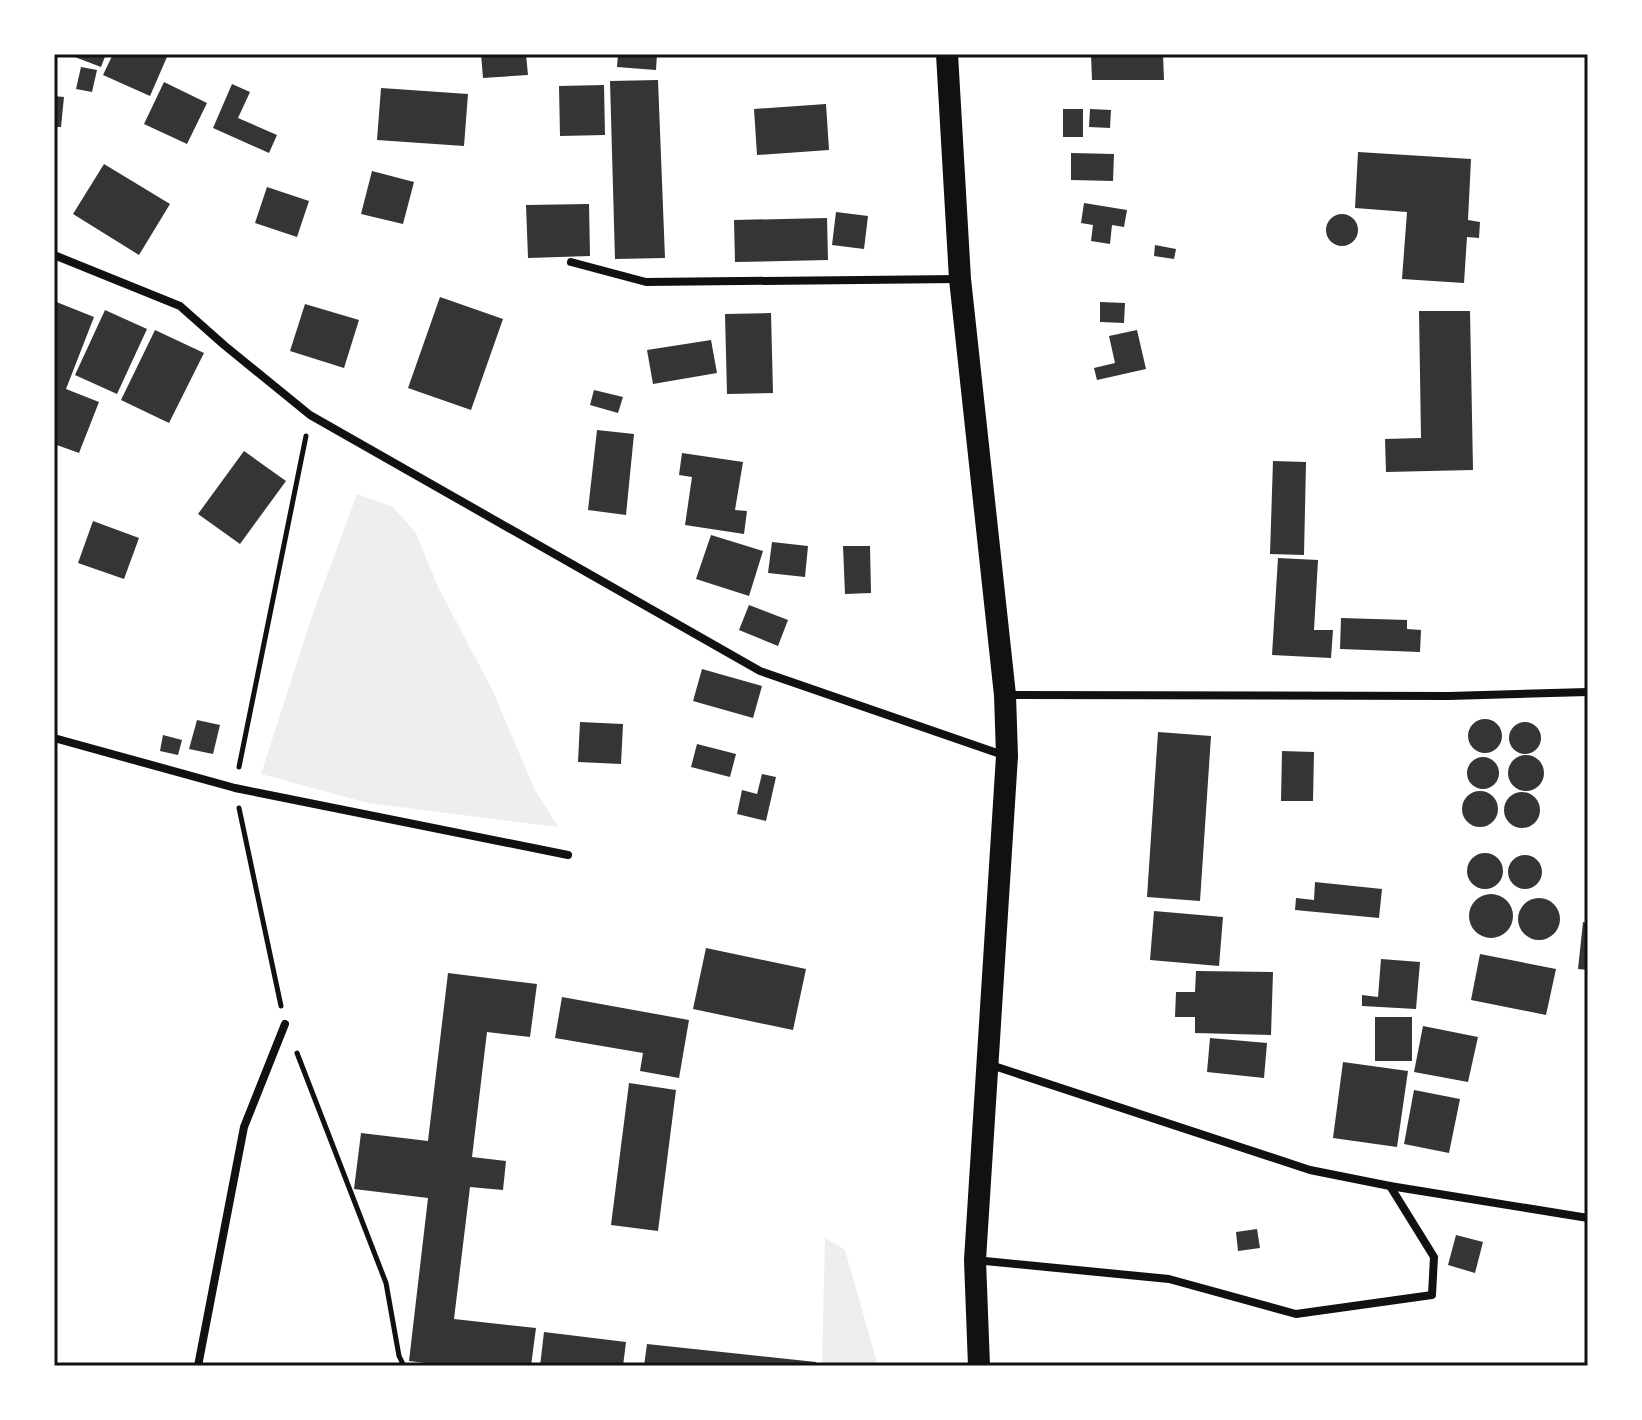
<svg xmlns="http://www.w3.org/2000/svg" width="1642" height="1420" font-family="Barlow,sans-serif">
<style>
.green{fill:#eee}
.building{fill:#353535}
.lines{fill:none;stroke-linecap:round;stroke-linejoin:round}
.path{stroke:#111;stroke-width:5}
.minor{stroke:#111;stroke-width:8}
.trunk{stroke:#111;stroke-width:22}
.neatline{fill:none;stroke:#111;stroke-width:3}
</style>
<rect width="100%" height="100%" fill="#fff"/>
<g class="green">
<path d="M357,494L393,507L416,533L438,587L492,689L534,788L558,827L368,803L261,774L313,613Z"/>
<path d="M825,1238L845,1250L878,1366H822Z"/>
</g>
<g class="building">
<path d="M67,54H106L101,67Z"/>
<path d="M113,54H160L167,57L150,96L103,75Z"/>
<path d="M481,54H526L528,75L483,78Z"/>
<path d="M618,54H657L656,70L617,67Z"/>
<path d="M1091,54H1163L1164,80H1092Z"/>
<path d="M81,67L97,70L92,92L76,89Z"/>
<path d="M658,80L665,258L615,259L610,81Z"/>
<path d="M164,82L207,103L187,144L144,124Z"/>
<path d="M232,84L250,92L238,118L277,135L269,153L213,128Z"/>
<path d="M604,85L605,135L560,136L559,86Z"/>
<path d="M381,88L468,94L464,146L377,140Z"/>
<path d="M54,96L64,97L61,127H54Z"/>
<path d="M826,104L829,150L757,155L754,109Z"/>
<rect x="1063" y="109" width="20" height="28"/>
<path d="M1090,109L1111,110L1110,128L1089,127Z"/>
<path d="M1358,152L1471,159L1468,220L1480,222L1479,238L1467,237L1464,283L1402,279L1407,212L1355,208Z"/>
<path d="M1071,153L1114,154L1113,181L1071,180Z"/>
<path d="M104,164L170,204L139,255L73,214Z"/>
<path d="M372,171L414,182L403,224L361,214Z"/>
<path d="M267,187L309,201L297,237L255,223Z"/>
<path d="M1084,203L1127,210L1124,227L1112,225L1110,244L1091,241L1093,225L1081,223Z"/>
<path d="M589,204L590,256L528,258L526,205Z"/>
<path d="M836,212L868,216L864,249L832,245Z"/>
<circle cx="1342" cy="230" r="16"/>
<path d="M827,218L828,260L735,262L734,220Z"/>
<path d="M1155,245L1176,249L1174,259L1154,256Z"/>
<path d="M440,297L503,319L471,410L408,388Z"/>
<path d="M54,301L94,317L66,389L99,402L79,453L54,444Z"/>
<path d="M1100,302L1125,303L1124,323L1100,322Z"/>
<path d="M305,304L359,320L344,368L290,351Z"/>
<path d="M105,310L147,329L117,394L75,375Z"/>
<path d="M1419,311H1470L1473,470L1386,472L1385,439L1421,438Z"/>
<path d="M771,313L773,393L727,394L725,314Z"/>
<path d="M155,330L204,353L169,423L121,400Z"/>
<path d="M1137,330L1146,369L1097,380L1094,368L1115,363L1109,336Z"/>
<path d="M711,340L717,373L653,384L647,350Z"/>
<path d="M594,390L623,397L618,413L590,405Z"/>
<path d="M597,430L634,434L626,515L588,510Z"/>
<path d="M244,451L286,481L240,544L198,514Z"/>
<path d="M682,453L743,462L735,510L747,511L744,534L685,525L692,477L679,475Z"/>
<path d="M1273,461L1306,462L1304,555L1270,554Z"/>
<path d="M93,521L139,538L124,579L78,563Z"/>
<path d="M711,535L763,551L749,596L696,579Z"/>
<path d="M772,542L808,546L805,577L768,573Z"/>
<path d="M843,546H870L871,593L845,594Z"/>
<path d="M1278,558L1318,560L1314,630H1333L1331,658L1272,655Z"/>
<path d="M749,605L788,620L778,646L739,630Z"/>
<path d="M1341,618L1407,620V629L1421,630L1420,652L1340,649Z"/>
<path d="M702,669L762,686L753,718L693,701Z"/>
<circle cx="1485" cy="736" r="17"/>
<path d="M197,720L220,725L213,754L189,749Z"/>
<path d="M580,722L623,724L621,764L578,762Z"/>
<circle cx="1525" cy="738" r="16"/>
<path d="M1158,732L1211,736L1200,901L1147,897Z"/>
<path d="M163,735L182,740L178,755L160,751Z"/>
<path d="M697,744L736,754L730,777L691,767Z"/>
<path d="M1282,751L1314,752L1313,801H1281Z"/>
<circle cx="1526" cy="773" r="18"/>
<circle cx="1483" cy="773" r="16"/>
<path d="M762,774L776,777L766,821L737,814L742,790L757,794Z"/>
<circle cx="1480" cy="809" r="18"/>
<circle cx="1522" cy="810" r="18"/>
<circle cx="1485" cy="871" r="18"/>
<circle cx="1525" cy="872" r="17"/>
<path d="M1315,882L1382,889L1379,918L1295,910L1296,898L1314,900Z"/>
<circle cx="1491" cy="916" r="22"/>
<circle cx="1539" cy="919" r="21"/>
<path d="M1154,911L1223,917L1219,966L1150,960Z"/>
<path d="M1583,922L1588,923V970L1578,969Z"/>
<path d="M706,948L806,969L793,1030L693,1009Z"/>
<path d="M1480,954L1556,969L1546,1015L1471,1000Z"/>
<path d="M1381,959L1420,962L1416,1009L1362,1006V995L1378,997Z"/>
<path d="M1196,971L1273,972L1271,1035L1195,1033V1017H1175L1176,992H1195Z"/>
<path d="M448,973L537,984L530,1037L487,1032L472,1157L506,1161L503,1190L470,1187L454,1319L536,1328L531,1366H449L409,1361L428,1198L354,1189L361,1133L428,1141Z"/>
<path d="M562,997L689,1020L679,1078L640,1071L643,1053L555,1038Z"/>
<rect x="1375" y="1017" width="37" height="44"/>
<path d="M1423,1026L1478,1037L1468,1082L1414,1072Z"/>
<path d="M1210,1038L1267,1043L1264,1078L1207,1072Z"/>
<path d="M1343,1062L1408,1071L1397,1147L1333,1138Z"/>
<path d="M629,1083L676,1090L658,1231L611,1225Z"/>
<path d="M1414,1090L1460,1099L1449,1153L1404,1144Z"/>
<path d="M1257,1229L1260,1248L1238,1251L1236,1232Z"/>
<path d="M1456,1235L1483,1242L1475,1273L1448,1265Z"/>
<path d="M544,1332L626,1342L623,1366H540Z"/>
<path d="M647,1344L816,1362V1366H644Z"/>
</g>
<g class="lines">
<g class="path">
<path d="M239,767L306,436"/>
<path d="M239,808L281,1006"/>
<path d="M297,1053L386,1283L399,1356L404,1366"/>
</g>
<g class="minor">
<path d="M54,255L180,306L224,345L310,415L760,671L1006,756"/>
<path d="M571,262L646,282L959,279"/>
<path d="M1006,695L1449,696L1588,692"/>
<path d="M54,738L235,788L568,855"/>
<path d="M988,1064L1310,1170L1390,1186L1588,1218"/>
<path d="M975,1260L1169,1279L1296,1314L1432,1295L1434,1257L1390,1186"/>
<path d="M198,1366L244,1127L285,1024"/>
</g>
<path class="trunk" d="M947,54L960,279L1005,695L1007,756L975,1260L979,1366"/>
</g>
<rect width="1642" height="1420" fill="none" stroke="#ffffff" stroke-width="112"/>
<rect x="56" y="56" width="1530" height="1308" class="neatline"/>
</svg>
